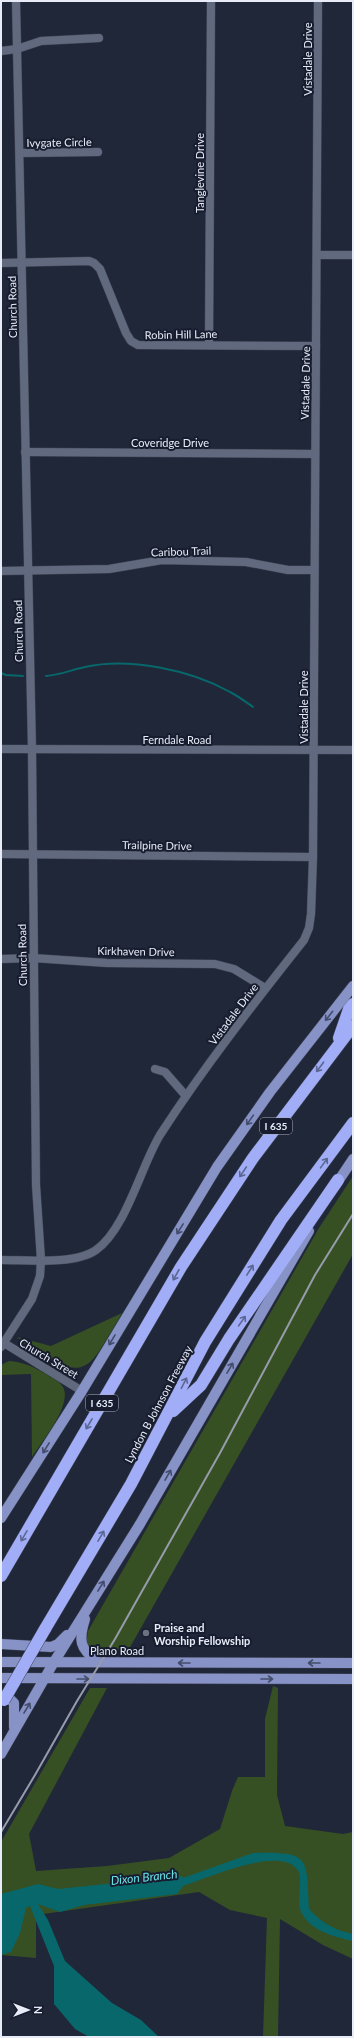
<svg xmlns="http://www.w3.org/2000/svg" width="354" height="2038" font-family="Lato,sans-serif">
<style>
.green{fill:#375023}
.water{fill:#07676a}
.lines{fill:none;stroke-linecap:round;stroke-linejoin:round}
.stream{stroke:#07676a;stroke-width:2}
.minor-casing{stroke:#3f4454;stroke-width:9}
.major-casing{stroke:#3f4454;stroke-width:11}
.highway-casing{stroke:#3f4454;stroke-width:13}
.minor{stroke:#61697e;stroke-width:8}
.major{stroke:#8792c7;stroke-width:10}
.highway{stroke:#a1aef7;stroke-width:12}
.rail{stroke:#969cab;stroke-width:2}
.highway-bridge-casing{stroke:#3f4454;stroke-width:13;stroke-linecap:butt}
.highway-bridge{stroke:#a1aef7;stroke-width:12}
.oneway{stroke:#444c6c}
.oneway2{stroke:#5c6693}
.worship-dot{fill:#6b7280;stroke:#171d2f;stroke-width:1.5}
.labels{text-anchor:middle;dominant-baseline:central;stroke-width:4;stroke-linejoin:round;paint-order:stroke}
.shield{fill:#171d2f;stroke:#a9aebc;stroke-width:1}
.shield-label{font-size:10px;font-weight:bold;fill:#e7ecf8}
.street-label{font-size:11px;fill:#e7ecf8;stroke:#171d2f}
.poi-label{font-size:11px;font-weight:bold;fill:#e7ecf8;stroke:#171d2f;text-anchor:start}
.water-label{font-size:12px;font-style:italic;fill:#69e1e6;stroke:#171d2f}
</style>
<rect width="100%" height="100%" fill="#202739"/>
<g class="green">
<path d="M353,1176V1254L129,1649L92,1651L86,1645L88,1631L319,1228Z"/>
<path d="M122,1313C116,1324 109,1335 103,1345C88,1370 77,1374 51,1359C39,1352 27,1347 17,1337L51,1346Z"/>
<path d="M9,1361C23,1362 34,1367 46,1374C51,1378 60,1381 63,1387C73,1404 41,1443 32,1457L31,1374L1,1375V1365Z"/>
<path d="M273,1686L278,1688L277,1795L285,1826L343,1834L353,1832V1959L323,1945L280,1919L278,2037H263L267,1918L230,1910L199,1892L36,1915V1958L1,1955V1842L90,1688H107L29,1834L36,1871L107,1866L169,1858L220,1829L232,1791L238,1777H265V1719Z"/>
</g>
<path class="water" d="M253,1853C309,1852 307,1855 309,1909C322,1923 334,1930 353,1934V1941C334,1937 307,1930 300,1909C298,1903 300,1894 300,1887C300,1880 301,1872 295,1867C274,1848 207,1878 183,1886L177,1894L84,1905L60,1912L38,1904L48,1920L65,1961L112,2003L141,2020L159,2037H89L75,2029L54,2004V1966L30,1906L26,1908L20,1933L11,1952L1,1955V1894L38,1884L58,1889L182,1876L183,1878Z"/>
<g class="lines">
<g class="stream">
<path d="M1,673L6,675L23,676"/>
<path d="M46,676C60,675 71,670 85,667C129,657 191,670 230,692C238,696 246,702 253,707"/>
</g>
<defs>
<g id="minor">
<path d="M1,51L17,49L41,41L99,38"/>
<path d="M20,153L98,152"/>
<path d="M317,255H353"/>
<path d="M1,263L89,261L94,263L100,269L126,333L131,341L138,345L316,346"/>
<path d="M209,345L211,1"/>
<path d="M25,452L315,454"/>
<path d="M1,571L109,569L162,560L246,562L288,570H314"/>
<path d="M1,749L353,750"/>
<path d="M1,854L313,857"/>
<path d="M1,959L33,958L107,963L215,964L234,969L265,988"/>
<path d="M155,1069L165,1072L186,1096"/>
<path d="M1,1260C27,1260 75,1265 96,1250C126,1229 141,1166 160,1135C204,1067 254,1003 304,940L309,928L311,914L313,857L318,1"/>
<path d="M4,1343L82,1391"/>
<path d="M1,1347L32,1299L40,1276L41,1260L36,1185L32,749L16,1"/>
</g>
<g id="major">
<path d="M335,1186L353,1159"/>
<path d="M1,1518L82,1391L217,1167L270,1092L353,986"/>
<path d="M85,1619C78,1641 80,1648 97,1662"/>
<path d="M1,1644L51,1647L58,1644L67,1635"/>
<path d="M1,1662L353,1663"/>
<path d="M1,1678L353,1679"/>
<path d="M1,1699H10L14,1703V1727"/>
<path d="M1,1754L54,1662L140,1524L309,1231"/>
</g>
<g id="highway">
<path d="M339,1038L349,1009L353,1004"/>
<path d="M173,1411L201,1385L229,1339L338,1180"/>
<path d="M1,1576L181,1267L253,1158L353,1026"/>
<path d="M45,1629L131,1484L205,1342L281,1220L353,1123"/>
</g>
</defs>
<use href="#minor" class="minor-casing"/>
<use href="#major" class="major-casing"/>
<use href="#highway" class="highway-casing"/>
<use href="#minor" class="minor"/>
<use href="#major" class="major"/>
<use href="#highway" class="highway"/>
<path class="rail" d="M1,1832L35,1775L77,1701L115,1639L220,1453L315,1275L353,1214"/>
<defs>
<path id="highway-bridge" d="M4,1700L45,1629"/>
</defs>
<use href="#highway-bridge" class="highway-bridge-casing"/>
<use href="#highway-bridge" class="highway-bridge"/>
</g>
<defs><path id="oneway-shaft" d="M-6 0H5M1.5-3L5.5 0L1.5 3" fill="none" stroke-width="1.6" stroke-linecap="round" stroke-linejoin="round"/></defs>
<g class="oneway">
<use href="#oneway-shaft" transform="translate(329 1016) rotate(128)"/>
<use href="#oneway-shaft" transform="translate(250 1120) rotate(125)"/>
<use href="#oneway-shaft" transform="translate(180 1229) rotate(122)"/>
<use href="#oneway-shaft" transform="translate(112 1340) rotate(121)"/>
<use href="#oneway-shaft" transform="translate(230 1368) rotate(-60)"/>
<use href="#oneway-shaft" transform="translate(46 1448) rotate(122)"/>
<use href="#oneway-shaft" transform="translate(168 1475) rotate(-60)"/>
<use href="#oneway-shaft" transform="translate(101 1586) rotate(-58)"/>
<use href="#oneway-shaft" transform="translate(184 1663) rotate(-180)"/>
<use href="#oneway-shaft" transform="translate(314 1663) rotate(180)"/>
<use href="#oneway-shaft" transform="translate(83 1679)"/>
<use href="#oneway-shaft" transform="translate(267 1679)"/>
<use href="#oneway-shaft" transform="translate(27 1708) rotate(-59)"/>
</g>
<g class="oneway2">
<use href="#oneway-shaft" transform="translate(320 1067) rotate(127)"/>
<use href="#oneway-shaft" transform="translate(324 1163) rotate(-54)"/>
<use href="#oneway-shaft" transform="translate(243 1172) rotate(124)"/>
<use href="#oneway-shaft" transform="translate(250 1270) rotate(-58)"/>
<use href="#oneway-shaft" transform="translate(176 1275) rotate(119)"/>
<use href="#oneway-shaft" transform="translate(242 1321) rotate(-55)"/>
<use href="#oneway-shaft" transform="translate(184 1383) rotate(-63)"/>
<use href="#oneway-shaft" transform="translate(89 1424) rotate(121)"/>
<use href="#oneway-shaft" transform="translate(24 1536) rotate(120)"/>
<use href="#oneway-shaft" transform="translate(101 1536) rotate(-60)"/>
</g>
<circle class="worship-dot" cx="146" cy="1633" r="4"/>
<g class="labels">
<g class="shield">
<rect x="260" y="1118" width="32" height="16" rx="3"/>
<rect x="86" y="1395" width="32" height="16" rx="3"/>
</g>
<g class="shield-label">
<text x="276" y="1126">I 635</text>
<text x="102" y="1403">I 635</text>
</g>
<g class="street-label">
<text transform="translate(307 59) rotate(-90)">Vistadale Drive</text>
<text transform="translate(59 142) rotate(-1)">Ivygate Circle</text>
<text transform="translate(199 173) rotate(-90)">Tanglevine Drive</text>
<text transform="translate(12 307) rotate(-91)">Church Road</text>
<text transform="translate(181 334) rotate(-1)">Robin Hill Lane</text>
<text transform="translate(305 383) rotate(-89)">Vistadale Drive</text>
<text x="170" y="442">Coveridge Drive</text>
<text transform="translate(181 551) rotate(-2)">Caribou Trail</text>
<text transform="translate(18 631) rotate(-91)">Church Road</text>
<text transform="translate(303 707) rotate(-90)">Vistadale Drive</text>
<text x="177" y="739">Ferndale Road</text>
<text transform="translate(157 845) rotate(1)">Trailpine Drive</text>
<text transform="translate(136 951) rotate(1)">Kirkhaven Drive</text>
<text transform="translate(22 955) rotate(-91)">Church Road</text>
<text transform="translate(233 1014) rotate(-53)">Vistadale Drive</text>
<text transform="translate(49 1358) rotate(31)">Church Street</text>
<text transform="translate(158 1404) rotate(-62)">Lyndon B Johnson Freeway</text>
<text x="117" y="1650">Plano Road</text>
</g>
<g class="poi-label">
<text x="154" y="1627">Praise and<tspan x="154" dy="13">Worship Fellowship</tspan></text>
</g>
<g class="water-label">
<text transform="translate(144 1877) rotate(-6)">Dixon Branch</text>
</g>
</g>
<rect width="354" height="2038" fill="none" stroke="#e7ecf8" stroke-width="4"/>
<g transform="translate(28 2010) rotate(90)" stroke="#171d2f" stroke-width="3" paint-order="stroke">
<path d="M0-3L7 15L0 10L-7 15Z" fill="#e7ecf8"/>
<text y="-6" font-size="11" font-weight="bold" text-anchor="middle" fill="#e7ecf8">N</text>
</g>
</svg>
